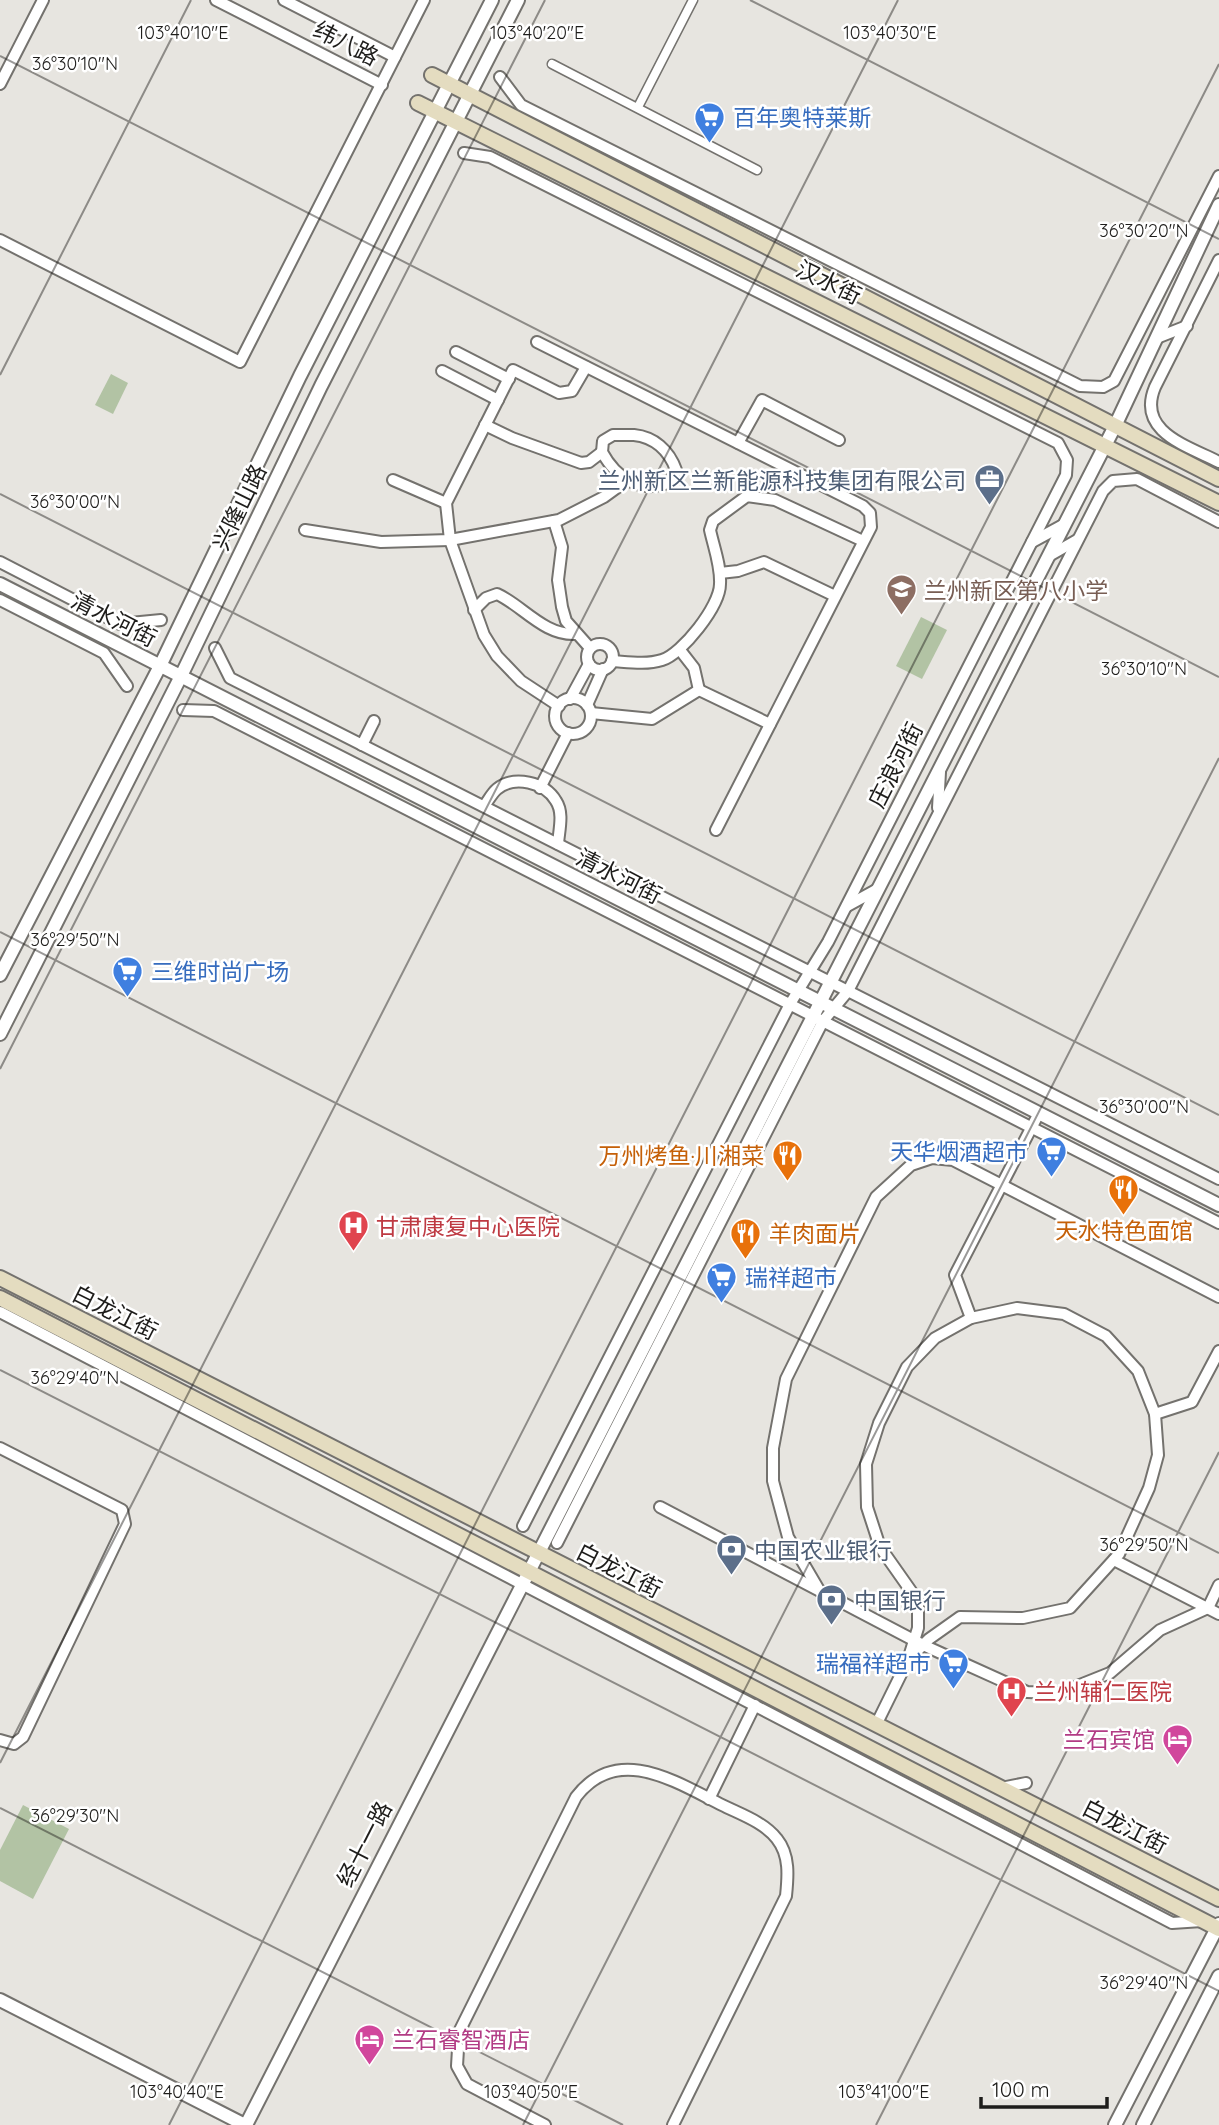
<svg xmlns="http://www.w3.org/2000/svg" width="1219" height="2125" font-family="Quicksand,'Noto Sans SC',sans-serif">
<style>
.pitch{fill:#b2c3a4}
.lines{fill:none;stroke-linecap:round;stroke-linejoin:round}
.pedestrian-casing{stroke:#74726e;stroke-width:11}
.minor-casing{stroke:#74726e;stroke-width:14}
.tertiary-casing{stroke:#74726e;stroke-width:16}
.secondary-casing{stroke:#74726e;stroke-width:18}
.pedestrian{stroke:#fff;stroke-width:8}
.minor{stroke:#fff;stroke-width:10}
.tertiary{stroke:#fff;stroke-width:12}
.secondary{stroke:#e4dcc0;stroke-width:14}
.ticks{fill:none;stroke:#1e1d1b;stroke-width:2;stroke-opacity:0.45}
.labels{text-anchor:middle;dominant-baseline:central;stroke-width:5;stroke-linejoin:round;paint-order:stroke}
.street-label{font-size:23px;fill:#1e1d1b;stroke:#fff}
.shop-label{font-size:23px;fill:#366cbe;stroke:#fff;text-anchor:start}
.service-label{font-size:23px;fill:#4e5e75;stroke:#fff;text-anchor:start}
.education-label{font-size:23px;fill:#785e54;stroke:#fff;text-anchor:start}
.food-label{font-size:23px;fill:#c56008;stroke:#fff;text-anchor:end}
.health-label{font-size:23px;fill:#be3a42;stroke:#fff;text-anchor:start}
.hotel-label{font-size:23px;fill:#b23c85;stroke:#fff;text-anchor:end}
.ticks-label{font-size:18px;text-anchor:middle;fill:#1e1d1b;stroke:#fff;stroke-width:5;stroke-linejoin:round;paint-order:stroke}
</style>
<rect width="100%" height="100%" fill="#e7e5e0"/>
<g class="pitch">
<path d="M111,374L128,383L113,414L95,405Z"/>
<path d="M921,617L947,630L922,679L896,666Z"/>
<path d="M23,1805L69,1829L33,1899L0,1881V1850Z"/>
</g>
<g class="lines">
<defs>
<g id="pedestrian">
<path d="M552,64L757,170"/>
<path d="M638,107L693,0"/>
</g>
<g id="minor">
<path d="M216,0L382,85"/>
<path d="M284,0L395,57"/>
<path d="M500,77L521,105L1080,386L1103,387L1114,381L1219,176"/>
<path d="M0,84L43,0"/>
<path d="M464,153L490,157L1058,443L1067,460L1066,475L828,942L790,1004L523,1526"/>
<path d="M0,240L240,362L424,0"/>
<path d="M1219,260L1155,387C1136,432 1188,446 1219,462"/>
<path d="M1159,337L1187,326"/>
<path d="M537,342L863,506L870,513L871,527L716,830"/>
<path d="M456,352L509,379"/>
<path d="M442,371L498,400"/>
<path d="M485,425L512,438L581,463L589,462L602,452"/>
<path d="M634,435C654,437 669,450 676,470L670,482C640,494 616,478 602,452L603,441L613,435Z"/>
<path d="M738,443L762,400L839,440"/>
<path d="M393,480L446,503"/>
<path d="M554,521L562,547L558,580L562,607L566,621L590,648"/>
<path d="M305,530L381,542L450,540L559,520L604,497L626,481"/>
<path d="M1032,542L1065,524"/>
<path d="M1049,556L1077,540"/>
<path d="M0,562L120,624L161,620"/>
<path d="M720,573L738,571L764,562L835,596"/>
<path d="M0,600L104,653L127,686"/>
<path d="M474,610L486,598L497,594C522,605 544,636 576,634"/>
<circle cx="600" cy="657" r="13"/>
<path d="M215,648L230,678L1219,1179"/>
<path d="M680,650L694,668L699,690"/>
<path d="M612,661C628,662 646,665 662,660C682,654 720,606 720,584C721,566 714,548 710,530L713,521L747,496L775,500L863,541"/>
<path d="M699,690L770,724"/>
<circle cx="573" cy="716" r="18"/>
<path d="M570,699L589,664"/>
<path d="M587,705L603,669"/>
<path d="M559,706L521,681L497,656L484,635L450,540L446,503L513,370L559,393L572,391L586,367"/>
<path d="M183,710L214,711L1219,1223"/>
<path d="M591,713L652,719L699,690"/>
<path d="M362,745L374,721"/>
<path d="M540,788L568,733"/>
<path d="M484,806C488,801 492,793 497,789C514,775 545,782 556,801C564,813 559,830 558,844"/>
<path d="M938,808L940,772"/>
<path d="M847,906L878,889"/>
<path d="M0,1312L1172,1923L1202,1921"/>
<path d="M971,1318L955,1275L1039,1113"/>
<path d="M1155,1414L1192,1402L1219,1351"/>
<path d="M0,1448L122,1510L125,1524L23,1737L14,1744L0,1740"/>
<path d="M660,1507L923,1645L1027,1692L1060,1693L1110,1673L1160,1630L1208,1608L1219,1585"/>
<path d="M557,1543L823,1021L848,991L1103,491L1113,481L1137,479L1219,522"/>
<path d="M1114,1560L1219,1614"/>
<path d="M819,1590L788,1537L773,1481V1448L786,1379L876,1197L911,1165L932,1158L953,1160L1219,1297"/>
<path d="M876,1725L908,1660L918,1628V1601L880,1547L867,1507L866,1464L879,1423L907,1367L935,1338L971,1318L1017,1308L1064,1314L1106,1336L1138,1371L1155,1414L1158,1455L1149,1488L1119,1554L1070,1608L1023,1618L960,1617L929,1639L908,1660"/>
<path d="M1001,1788L1026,1783"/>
<path d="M709,1799L755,1705"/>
<path d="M545,2125L467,2084L457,2066L459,2032L576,1797C617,1743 676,1782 722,1805C740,1814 764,1822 777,1839C790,1855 788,1877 786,1896L673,2125"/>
</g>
<g id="tertiary">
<path d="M0,584L1219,1205"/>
<path d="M0,975L160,666L300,376L492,0"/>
<path d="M0,1034L181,676L321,386L518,0"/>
<path d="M0,2000L245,2125"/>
<path d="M246,2125L1115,426L1219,205"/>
<path d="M1115,2125L1219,1924"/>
<path d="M1143,2125L1219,1976"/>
</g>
<g id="secondary">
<path d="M432,75L1219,479"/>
<path d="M418,103L1219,503"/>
<path d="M0,1278L1219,1899"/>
<path d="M0,1298L1219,1929"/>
</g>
</defs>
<use href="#pedestrian" class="pedestrian-casing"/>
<use href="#minor" class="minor-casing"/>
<use href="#tertiary" class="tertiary-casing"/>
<use href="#secondary" class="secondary-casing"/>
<use href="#pedestrian" class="pedestrian"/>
<use href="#minor" class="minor"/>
<use href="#tertiary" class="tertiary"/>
<use href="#secondary" class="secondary"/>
</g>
<path class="ticks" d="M750,0L1219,239M0,56L1219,677M0,375L191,0M0,494L1219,1115M0,932L1219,1553M0,1069L545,0M0,1370L1219,1991M0,1763L898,0M0,1808L623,2125M169,2125L1219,64M523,2125L1219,758M876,2125L1219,1452"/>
<defs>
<symbol id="supermarket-pin" viewBox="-11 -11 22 30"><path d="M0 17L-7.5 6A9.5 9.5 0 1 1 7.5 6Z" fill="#3f7fe0" stroke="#fff"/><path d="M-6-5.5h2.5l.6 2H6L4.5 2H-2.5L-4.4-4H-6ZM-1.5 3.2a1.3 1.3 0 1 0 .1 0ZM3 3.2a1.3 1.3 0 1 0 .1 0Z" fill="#fff"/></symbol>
<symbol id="office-pin" viewBox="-11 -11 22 30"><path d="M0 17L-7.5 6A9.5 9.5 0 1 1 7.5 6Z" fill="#5c6f8a" stroke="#fff"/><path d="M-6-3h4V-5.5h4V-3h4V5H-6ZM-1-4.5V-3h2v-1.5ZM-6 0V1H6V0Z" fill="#fff"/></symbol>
<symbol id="school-pin" viewBox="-11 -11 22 30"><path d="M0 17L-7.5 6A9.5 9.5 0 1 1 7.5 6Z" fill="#8d6e63" stroke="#fff"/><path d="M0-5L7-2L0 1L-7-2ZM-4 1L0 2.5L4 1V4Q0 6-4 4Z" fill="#fff"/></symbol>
<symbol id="restaurant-pin" viewBox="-11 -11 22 30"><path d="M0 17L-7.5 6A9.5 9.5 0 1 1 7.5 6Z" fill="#e8710a" stroke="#fff"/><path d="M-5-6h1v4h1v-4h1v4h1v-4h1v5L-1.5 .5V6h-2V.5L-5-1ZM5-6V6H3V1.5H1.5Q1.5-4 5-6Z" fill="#fff"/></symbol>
<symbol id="hospital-pin" viewBox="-11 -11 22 30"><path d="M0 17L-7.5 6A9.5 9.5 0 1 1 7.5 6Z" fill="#e0444e" stroke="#fff"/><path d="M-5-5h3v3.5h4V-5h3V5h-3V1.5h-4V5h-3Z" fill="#fff"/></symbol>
<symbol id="bank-pin" viewBox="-11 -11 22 30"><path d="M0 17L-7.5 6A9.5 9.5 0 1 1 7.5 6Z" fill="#5c6f8a" stroke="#fff"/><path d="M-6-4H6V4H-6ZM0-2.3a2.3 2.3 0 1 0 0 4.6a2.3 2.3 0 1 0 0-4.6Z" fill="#fff"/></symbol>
<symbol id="hotel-pin" viewBox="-11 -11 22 30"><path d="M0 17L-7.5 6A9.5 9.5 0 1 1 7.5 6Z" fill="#d1479c" stroke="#fff"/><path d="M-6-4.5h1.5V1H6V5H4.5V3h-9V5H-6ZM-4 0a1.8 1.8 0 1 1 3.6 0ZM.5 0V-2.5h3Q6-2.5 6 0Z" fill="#fff"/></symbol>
</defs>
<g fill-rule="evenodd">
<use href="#supermarket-pin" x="692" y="100" width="35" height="47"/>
<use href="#office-pin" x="972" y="462" width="35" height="47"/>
<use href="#school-pin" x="884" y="572" width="35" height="47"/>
<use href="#supermarket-pin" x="110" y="954" width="35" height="47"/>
<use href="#supermarket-pin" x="1034" y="1134" width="35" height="47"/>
<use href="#restaurant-pin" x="770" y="1138" width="35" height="47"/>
<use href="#restaurant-pin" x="1106" y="1172" width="35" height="47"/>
<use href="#hospital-pin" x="336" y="1208" width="35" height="47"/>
<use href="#restaurant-pin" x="728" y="1216" width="35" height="47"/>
<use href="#supermarket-pin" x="704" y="1260" width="35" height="47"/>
<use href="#bank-pin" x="714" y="1532" width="35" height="47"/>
<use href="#bank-pin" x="814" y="1582" width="35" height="47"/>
<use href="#supermarket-pin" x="936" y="1646" width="35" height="47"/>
<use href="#hospital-pin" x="994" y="1674" width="35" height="47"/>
<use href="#hotel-pin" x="1160" y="1722" width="35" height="47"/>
<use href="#hotel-pin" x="352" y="2022" width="35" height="47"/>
</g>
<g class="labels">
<g class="street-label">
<text transform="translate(346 43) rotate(27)">纬八路</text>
<text transform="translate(829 282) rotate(26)">汉水街</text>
<text transform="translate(239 507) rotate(-64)">兴隆山路</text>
<text transform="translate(114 619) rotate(27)">清水河街</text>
<text transform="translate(895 765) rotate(-63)">庄浪河街</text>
<text transform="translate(619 876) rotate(27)">清水河街</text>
<text transform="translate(115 1312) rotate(27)">白龙江街</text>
<text transform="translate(619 1570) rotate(27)">白龙江街</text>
<text transform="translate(1125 1826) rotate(27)">白龙江街</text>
<text transform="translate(364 1844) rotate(-63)">经十一路</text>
</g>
<g class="shop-label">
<text x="733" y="117">百年奥特莱斯</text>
<text x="151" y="971">三维时尚广场</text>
<text x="1028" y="1151" text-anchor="end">天华烟酒超市</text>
<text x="745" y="1277">瑞祥超市</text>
<text x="931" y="1663" text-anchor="end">瑞福祥超市</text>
</g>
<g class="service-label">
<text x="966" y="480" text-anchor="end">兰州新区兰新能源科技集团有限公司</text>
<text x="754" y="1550">中国农业银行</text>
<text x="854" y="1600">中国银行</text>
</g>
<g class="education-label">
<text x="924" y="590">兰州新区第八小学</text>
</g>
<g class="food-label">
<text x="764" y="1155">万州烤鱼·川湘菜</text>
<text x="1124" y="1230" text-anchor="middle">天水特色面馆</text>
<text x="769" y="1233" text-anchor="start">羊肉面片</text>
</g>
<g class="health-label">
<text x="376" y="1226">甘肃康复中心医院</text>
<text x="1034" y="1691">兰州辅仁医院</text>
</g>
<g class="hotel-label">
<text x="1155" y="1739">兰石宾馆</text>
<text x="392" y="2039" text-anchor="start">兰石睿智酒店</text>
</g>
</g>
<g class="ticks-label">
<text x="183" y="39">103°40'10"E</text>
<text x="537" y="39">103°40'20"E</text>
<text x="890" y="39">103°40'30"E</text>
<text x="75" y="70">36°30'10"N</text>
<text x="1144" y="237">36°30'20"N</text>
<text x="75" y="508">36°30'00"N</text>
<text x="1144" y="675">36°30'10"N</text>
<text x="75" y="946">36°29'50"N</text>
<text x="1144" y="1113">36°30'00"N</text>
<text x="75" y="1384">36°29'40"N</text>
<text x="1144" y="1551">36°29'50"N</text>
<text x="75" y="1822">36°29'30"N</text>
<text x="1144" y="1989">36°29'40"N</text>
<text x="177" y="2098">103°40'40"E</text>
<text x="531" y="2098">103°40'50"E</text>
<text x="884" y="2098">103°41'00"E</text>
</g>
<path d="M981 2097v10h126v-10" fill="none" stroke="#1e1d1b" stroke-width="3.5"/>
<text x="992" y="2097" font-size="21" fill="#1e1d1b" stroke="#ffffff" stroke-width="5" paint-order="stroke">100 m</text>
</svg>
